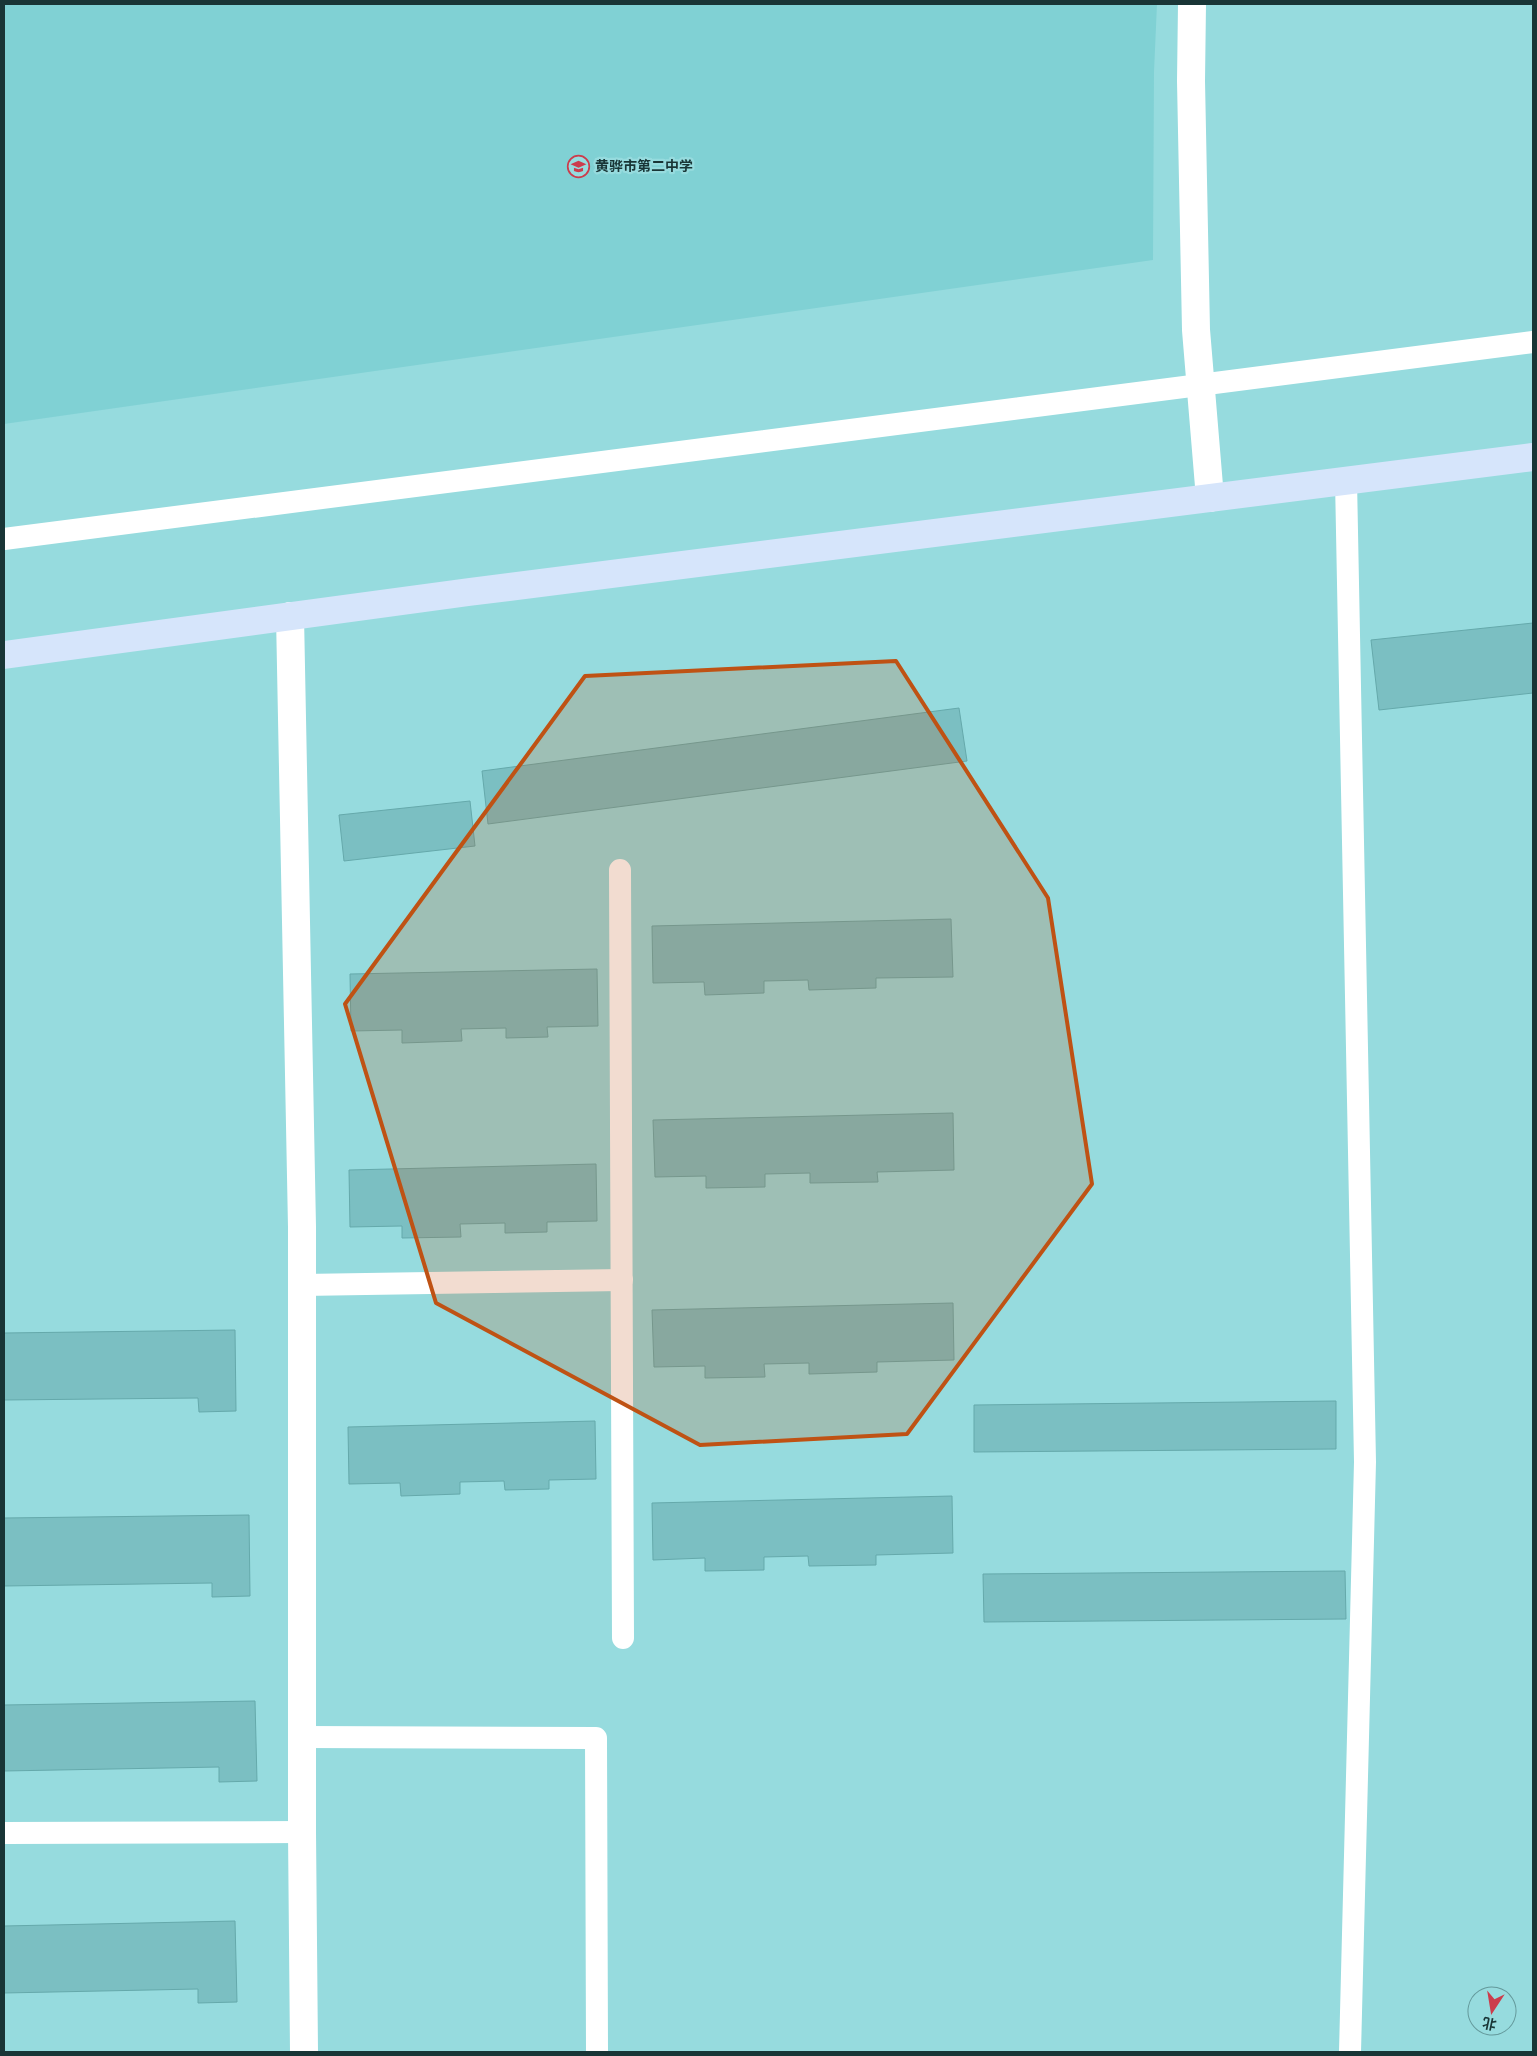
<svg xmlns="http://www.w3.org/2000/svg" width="1537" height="2056" font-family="Figtree,'Noto Sans SC',sans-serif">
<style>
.built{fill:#80d1d4}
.building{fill:#7bbfc2;stroke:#65a9ab}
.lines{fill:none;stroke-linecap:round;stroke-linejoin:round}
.lane{stroke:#fff;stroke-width:22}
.street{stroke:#fff;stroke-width:28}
.secondary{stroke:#d6e5fb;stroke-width:28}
.marked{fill:#bf5214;fill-opacity:0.2;stroke:#bf5214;stroke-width:4;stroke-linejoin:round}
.labels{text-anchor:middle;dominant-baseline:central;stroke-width:4.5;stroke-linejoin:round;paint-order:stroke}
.poi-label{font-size:14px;font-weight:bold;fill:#193536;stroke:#96dbde;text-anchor:start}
</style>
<rect width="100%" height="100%" fill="#96dbde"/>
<path class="built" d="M4,4H1157L1154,72L1153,260L4,424Z"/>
<g class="building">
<path d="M1533,623V693L1379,710L1371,640Z"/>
<path d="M959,708L967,761L488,824L482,771Z"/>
<path d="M470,801L475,846L344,861L339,815Z"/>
<path d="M951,919L953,977L876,978V988L809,990L808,980L764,981V993L705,995L704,982L653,983L652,926Z"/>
<path d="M597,969L598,1026L547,1027L548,1037L506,1038V1028L461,1029L462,1041L402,1043V1030L351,1031L350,974Z"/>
<path d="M953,1113L954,1170L877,1172L878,1182L810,1183V1173L765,1174V1187L706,1188V1176L655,1177L653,1120Z"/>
<path d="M596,1164L597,1221L547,1222V1232L505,1233V1223L460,1224L461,1237L402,1238V1226L350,1227L349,1170Z"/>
<path d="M953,1303L954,1360L877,1362V1372L809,1374V1363L764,1364L765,1377L705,1378V1366L654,1367L652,1310Z"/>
<path d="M235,1330L236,1411L199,1412L198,1398L4,1400V1333Z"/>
<path d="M1336,1401V1449L974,1452V1405Z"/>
<path d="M595,1421L596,1479L549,1480V1489L505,1490L504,1481L460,1482V1494L401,1496L400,1483L349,1484L348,1427Z"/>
<path d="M952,1496L953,1553L876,1555V1565L809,1566L808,1556L764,1557V1570L705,1571V1558L653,1560L652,1503Z"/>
<path d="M249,1515L250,1596L212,1597V1583L4,1586V1518Z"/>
<path d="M1345,1571L1346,1619L984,1622L983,1574Z"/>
<path d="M255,1701L257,1781L219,1782V1767L4,1771V1705Z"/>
<path d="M235,1921L237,2002L198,2003V1989L4,1993V1926Z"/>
</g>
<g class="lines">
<g class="lane">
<path d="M1346,480L1365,1462L1350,2052"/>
<path d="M4,539L1533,342"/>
<path d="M620,870L623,1638"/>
<path d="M302,1285L622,1280"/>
<path d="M302,1737L596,1738L597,2052"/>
<path d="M4,1833L302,1832"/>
</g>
<g class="street">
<path d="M1192,4L1191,81L1196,330L1210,498"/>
<path d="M290,616L302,1227V1832L304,2052"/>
</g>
<path class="secondary" d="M4,655L469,592L1533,457"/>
</g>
<path class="marked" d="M896,661L1048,898L1092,1184L907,1434L700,1445L436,1303L345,1004L585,676Z"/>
<defs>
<symbol id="school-ring" viewBox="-11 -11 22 22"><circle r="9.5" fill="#96dbde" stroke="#cc3c4c" stroke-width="1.5"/><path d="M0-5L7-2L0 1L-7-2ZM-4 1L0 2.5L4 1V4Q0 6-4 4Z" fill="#cc3c4c"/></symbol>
</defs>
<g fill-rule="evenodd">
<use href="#school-ring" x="566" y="154" width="25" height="25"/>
</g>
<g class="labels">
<g class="poi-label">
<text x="595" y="166">黄骅市第二中学</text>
</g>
</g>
<rect width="1537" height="2056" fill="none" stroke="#193536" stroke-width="10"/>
<g transform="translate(1492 2011) rotate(192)"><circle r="24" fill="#96dbde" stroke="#64999b"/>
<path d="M0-4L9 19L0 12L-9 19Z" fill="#cc3c4c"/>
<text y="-8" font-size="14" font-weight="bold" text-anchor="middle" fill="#193536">北</text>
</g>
</svg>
